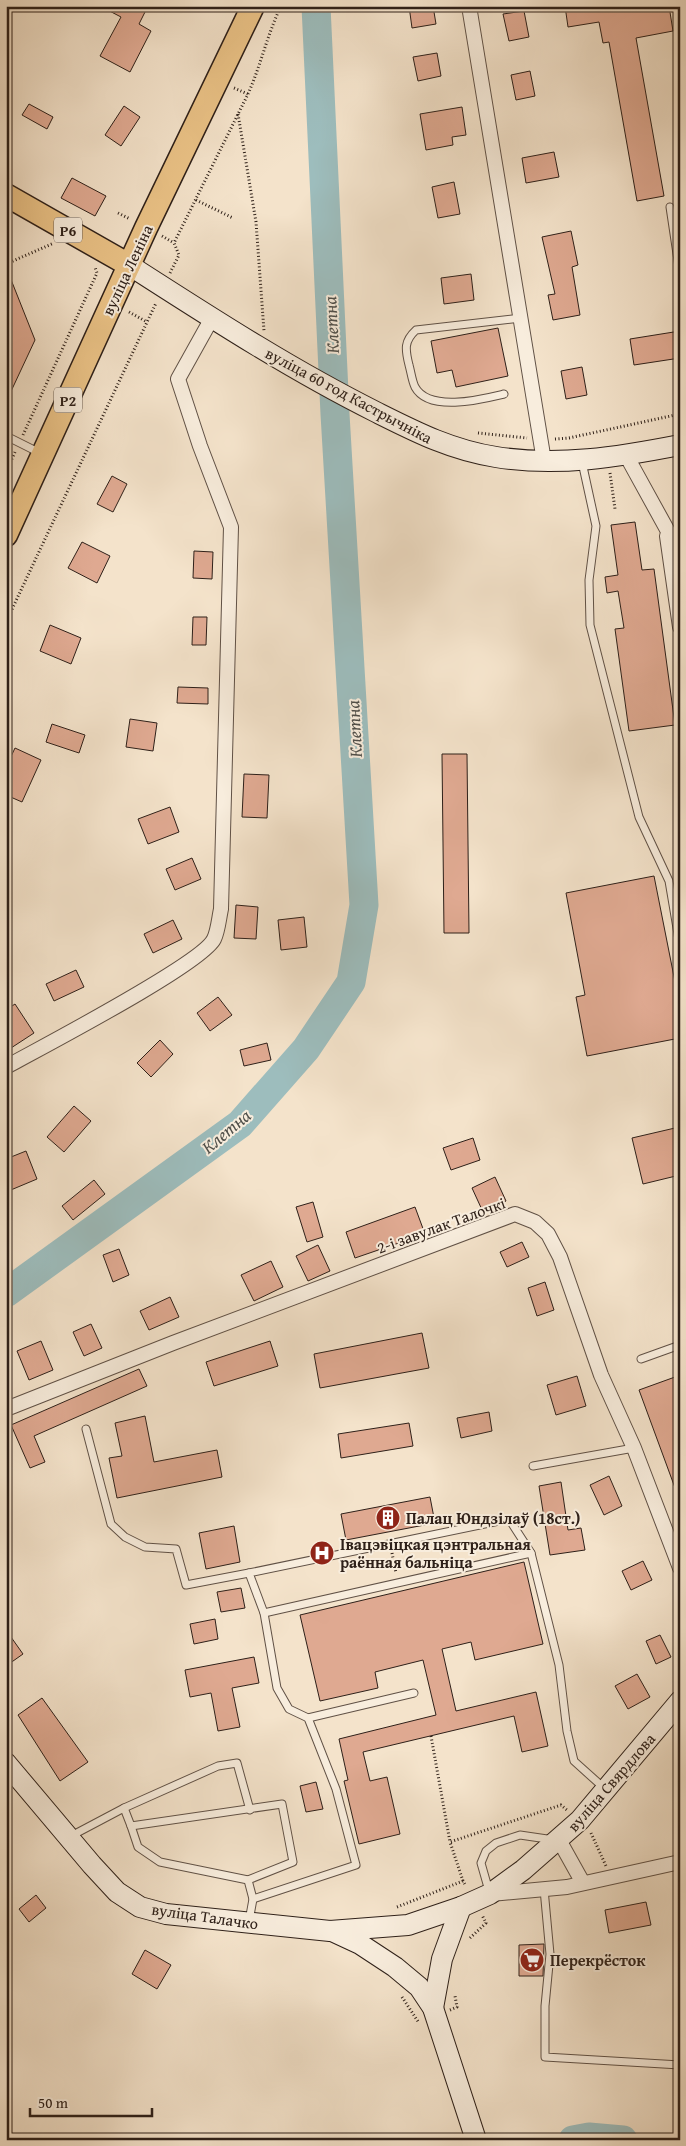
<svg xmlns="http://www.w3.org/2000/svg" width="686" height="2146" font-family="'Gentium Book Plus',serif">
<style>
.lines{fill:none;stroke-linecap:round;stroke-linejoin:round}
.river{stroke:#9dbdbd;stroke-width:29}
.building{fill:#dfa991;stroke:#2e2019}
.lane-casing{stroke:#605146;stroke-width:9}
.street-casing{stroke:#605146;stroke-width:16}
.secondary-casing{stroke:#2e2019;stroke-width:22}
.primary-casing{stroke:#2e2019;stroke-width:25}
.path{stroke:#2e2019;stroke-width:3;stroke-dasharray:1 2.5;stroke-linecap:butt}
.lane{stroke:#f8eddd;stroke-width:7}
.street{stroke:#f8eddd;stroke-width:14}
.secondary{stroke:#f8eddd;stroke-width:20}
.primary{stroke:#eac286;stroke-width:22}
.labels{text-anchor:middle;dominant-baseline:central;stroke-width:4;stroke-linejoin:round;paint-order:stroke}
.shield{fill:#f8eddd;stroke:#6b5e54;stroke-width:1}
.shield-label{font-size:15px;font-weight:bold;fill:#2e2019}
.street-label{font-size:16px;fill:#2e2019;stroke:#f8eddd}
.poi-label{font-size:16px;font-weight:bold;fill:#2e2019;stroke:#f8eddd;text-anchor:start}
.water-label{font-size:18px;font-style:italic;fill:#4f4f4a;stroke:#f8eddd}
</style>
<rect width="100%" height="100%" fill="#f4e3cb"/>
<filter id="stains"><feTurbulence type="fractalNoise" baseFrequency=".004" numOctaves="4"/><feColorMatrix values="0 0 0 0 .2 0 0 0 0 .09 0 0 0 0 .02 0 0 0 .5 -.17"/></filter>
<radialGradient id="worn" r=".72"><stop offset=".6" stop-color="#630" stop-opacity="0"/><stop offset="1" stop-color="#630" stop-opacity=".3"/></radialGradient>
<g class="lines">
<g class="river">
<path d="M6,1293L240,1124L306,1049L351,982L364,905L335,414L316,6"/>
<path d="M573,2140L589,2137L623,2140"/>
</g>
</g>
<g class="building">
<path d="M100,6H148L139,24L151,31L130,72L100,56L121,17Z"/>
<path d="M409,6H433L436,24L412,28Z"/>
<path d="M565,6H669L673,31L636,38L664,196L637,201L609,42L603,43L599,22L568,27Z"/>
<path d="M524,11L529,37L509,41L503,14Z"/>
<path d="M437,53L441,76L418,81L413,57Z"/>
<path d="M530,71L535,96L516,100L511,75Z"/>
<path d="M29,104L53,117L47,129L22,115Z"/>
<path d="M124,106L140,117L121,146L105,135Z"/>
<path d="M462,107L466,135L452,137L453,145L426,150L420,114Z"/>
<path d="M554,152L559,177L526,183L522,158Z"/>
<path d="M72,178L106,196L95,216L61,198Z"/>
<path d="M454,182L460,214L438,218L432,187Z"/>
<path d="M571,231L578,265L572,267L580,315L553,320L548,295L555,294L542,237Z"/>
<path d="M6,267L35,340L6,402Z"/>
<path d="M471,274L474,300L444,304L441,278Z"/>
<path d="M498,328L508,376L456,387L452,370L437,373L431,341Z"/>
<path d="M680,331V358L634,365L630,339Z"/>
<path d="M582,367L587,395L566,399L561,371Z"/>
<path d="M112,476L127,484L113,512L97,504Z"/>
<path d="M635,522L642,570L654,569L675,725L629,731L615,629L624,628L618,591L607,593L605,577L618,575L611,525Z"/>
<path d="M82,542L110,556L97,583L68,568Z"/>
<path d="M194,551L213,552L212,579L193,578Z"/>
<path d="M193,617H207L206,645H192Z"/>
<path d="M50,625L81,638L71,664L40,651Z"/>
<path d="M178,687L208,688V704L177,703Z"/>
<path d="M130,719L157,723L153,751L126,747Z"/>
<path d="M52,724L85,735L79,753L46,742Z"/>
<path d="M15,748L41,760L22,802L6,795V767Z"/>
<path d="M442,754H467L469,933H444Z"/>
<path d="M244,774L269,775L267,818L242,817Z"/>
<path d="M170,807L179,832L148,844L138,819Z"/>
<path d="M192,858L201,879L175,890L166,869Z"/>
<path d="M654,876L680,1007V1038L587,1056L576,997L585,995L566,893Z"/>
<path d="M236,905L258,907L256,939L234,938Z"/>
<path d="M304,917L307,947L281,950L278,920Z"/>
<path d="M173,920L182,939L153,953L144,934Z"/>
<path d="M76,970L84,987L54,1001L46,984Z"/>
<path d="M218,997L232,1015L210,1031L197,1013Z"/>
<path d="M15,1004L34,1033L11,1048L6,1040V1010Z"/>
<path d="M160,1040L173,1054L151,1077L137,1063Z"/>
<path d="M267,1043L271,1060L244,1066L240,1050Z"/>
<path d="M74,1106L91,1121L64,1152L47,1137Z"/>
<path d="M675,1128L680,1148V1175L643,1184L632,1138Z"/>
<path d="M473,1138L480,1160L451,1170L443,1148Z"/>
<path d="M26,1151L37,1179L6,1192V1159Z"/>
<path d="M495,1177L506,1201L483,1212L472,1188Z"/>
<path d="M94,1180L105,1194L73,1220L62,1206Z"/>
<path d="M313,1202L323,1237L307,1242L296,1207Z"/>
<path d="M415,1207L425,1234L355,1258L346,1232Z"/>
<path d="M522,1242L529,1257L507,1267L500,1252Z"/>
<path d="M318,1245L330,1271L308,1281L296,1256Z"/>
<path d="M119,1249L129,1275L113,1282L103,1255Z"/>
<path d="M271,1261L283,1287L254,1301L241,1275Z"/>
<path d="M545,1282L554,1310L537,1316L528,1288Z"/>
<path d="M170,1297L179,1317L149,1330L140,1311Z"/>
<path d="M91,1324L102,1348L84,1356L73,1332Z"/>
<path d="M422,1333L429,1368L320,1388L314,1354Z"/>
<path d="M41,1341L53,1370L29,1380L17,1351Z"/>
<path d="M270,1341L278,1366L214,1386L206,1362Z"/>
<path d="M139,1369L147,1386L34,1436L45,1462L30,1468L11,1425Z"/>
<path d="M577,1376L586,1406L556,1415L547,1385Z"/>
<path d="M675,1377L680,1389L678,1496L639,1390Z"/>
<path d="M489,1412L492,1431L461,1438L457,1418Z"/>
<path d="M145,1416L154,1462L217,1450L222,1477L117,1498L109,1458L122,1456L115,1423Z"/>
<path d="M409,1423L413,1446L341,1458L338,1434Z"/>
<path d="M609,1476L622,1506L604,1515L590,1485Z"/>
<path d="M561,1482L568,1530L581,1528L585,1550L550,1555L539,1486Z"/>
<path d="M430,1497L435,1523L346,1540L341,1514Z"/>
<path d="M234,1526L240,1562L206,1569L199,1533Z"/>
<path d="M643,1561L652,1580L631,1590L622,1571Z"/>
<path d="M524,1562L543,1644L475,1660L471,1642L442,1649L456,1711L536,1692L548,1746L522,1752L514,1716L363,1752L370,1781L387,1777L400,1834L359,1844L344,1781L348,1780L339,1739L436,1715L423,1660L375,1672L378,1688L320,1701L300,1615Z"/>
<path d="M241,1588L245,1608L221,1612L217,1592Z"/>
<path d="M215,1619L218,1639L194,1644L190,1624Z"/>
<path d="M6,1630L23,1654L6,1666Z"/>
<path d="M660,1635L671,1657L656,1664L646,1641Z"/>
<path d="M254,1657L259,1683L232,1688L240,1727L218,1731L211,1693L190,1697L185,1670Z"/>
<path d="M637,1674L650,1697L628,1709L615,1686Z"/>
<path d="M42,1698L88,1762L60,1781L18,1715Z"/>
<path d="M316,1782L323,1809L306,1812L300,1786Z"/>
<path d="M36,1895L46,1908L29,1922L19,1909Z"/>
<path d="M646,1902L651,1925L609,1933L605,1910Z"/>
<path d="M544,1944L543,1976H519V1945Z"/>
<path d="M145,1950L171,1965L157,1989L132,1974Z"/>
</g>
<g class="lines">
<defs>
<g id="lane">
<path d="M6,10L9,6"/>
<path d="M670,207L680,274"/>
<path d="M504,394C483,399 429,413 415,387C412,381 411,372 409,365C405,349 404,341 416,330L521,318"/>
<path d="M6,436L40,453"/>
<path d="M582,462L596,526L589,580L590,625L639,817L669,881L680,946"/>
<path d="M641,1359L680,1345"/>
<path d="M86,1429L111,1524L125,1537L145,1547L176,1549L186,1585L249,1573"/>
<path d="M533,1466L634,1448"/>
<path d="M264,1613L531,1553L559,1665L567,1731L574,1761L604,1788"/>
<path d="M308,1718L414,1693"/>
<path d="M124,1808L131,1826L282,1804L293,1862L248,1880L253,1899L249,1921"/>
<path d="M131,1826L138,1847L160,1862L248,1880"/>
<path d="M71,1836L124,1808L218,1766L237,1763L250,1810"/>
<path d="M544,1889L550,1954L545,2006V2057L680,2065"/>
<path d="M489,1891L481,1863L486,1851L496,1843L520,1835L554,1840"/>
<path d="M253,1899L356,1865L336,1789L308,1718L289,1709L277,1688L264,1613L249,1573L509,1519L531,1553"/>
</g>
<g id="street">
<path d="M469,6L544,461"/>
<path d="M626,455L680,553"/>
<path d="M667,536L680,627"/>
<path d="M6,1067C40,1048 202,964 214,939C218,931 219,918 221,909L231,527L200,446L178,379L212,318"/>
<path d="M6,1409L173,1343L515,1214L535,1222L548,1234L560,1257L601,1375L634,1448L680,1568"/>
<path d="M559,1840L583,1883"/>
<path d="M491,1894L567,1887L680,1862"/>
</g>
<g id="secondary">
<path d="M129,265C210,317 290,369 376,412C416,432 451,450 496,457C557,467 619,457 680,445"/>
<path d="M6,1763L92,1865L117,1892L140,1907L166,1914L330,1931L408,1925L461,1907L490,1894L523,1870L580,1820L680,1701"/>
<path d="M332,1931L360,1944L395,1967L419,1987L433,2008L476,2140"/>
<path d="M433,2008L442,1959L461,1907"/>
</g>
<g id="primary">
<path d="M6,195L129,265"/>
<path d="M6,535L146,228L253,6"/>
</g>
</defs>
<use href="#lane" class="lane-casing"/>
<use href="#street" class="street-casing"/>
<use href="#secondary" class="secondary-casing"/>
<use href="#primary" class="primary-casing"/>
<g class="path">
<path d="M234,88L248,94"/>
<path d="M238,114L256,222L264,331"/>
<path d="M196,200L233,218"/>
<path d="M118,213L130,219"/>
<path d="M162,236L174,243"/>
<path d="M6,264L54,243"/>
<path d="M170,273L179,255L174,243L248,94C261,65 267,35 281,6"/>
<path d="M129,312L147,322"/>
<path d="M478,433L527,438"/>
<path d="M23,435L97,273L95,267"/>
<path d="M555,439L569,438L680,414"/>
<path d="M6,472L15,452"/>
<path d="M610,473L615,509"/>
<path d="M6,622L156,303"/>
<path d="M392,1553L396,1573"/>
<path d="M431,1736L450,1842"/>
<path d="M591,1833L606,1866"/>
<path d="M463,1881L450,1842L561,1805L567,1810"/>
<path d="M397,1907L463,1881L466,1886"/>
<path d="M470,1938L486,1923L482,1915"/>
<path d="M402,1997L419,2023"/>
<path d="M450,2010L457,2007L455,1996"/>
</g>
<use href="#lane" class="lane"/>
<use href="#street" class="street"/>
<use href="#secondary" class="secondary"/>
<use href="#primary" class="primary"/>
</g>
<defs>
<symbol id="building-disc" viewBox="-11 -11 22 22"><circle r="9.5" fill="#8f2418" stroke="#f8eddd"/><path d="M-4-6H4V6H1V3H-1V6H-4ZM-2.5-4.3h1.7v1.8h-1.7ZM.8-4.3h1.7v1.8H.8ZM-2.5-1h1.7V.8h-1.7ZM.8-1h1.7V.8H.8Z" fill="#fff"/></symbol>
<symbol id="hospital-disc" viewBox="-11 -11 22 22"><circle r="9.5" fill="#8f2418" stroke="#f8eddd"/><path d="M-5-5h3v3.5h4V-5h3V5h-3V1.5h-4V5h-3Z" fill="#fff"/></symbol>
<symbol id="supermarket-disc" viewBox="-11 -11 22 22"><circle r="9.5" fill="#8f2418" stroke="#f8eddd"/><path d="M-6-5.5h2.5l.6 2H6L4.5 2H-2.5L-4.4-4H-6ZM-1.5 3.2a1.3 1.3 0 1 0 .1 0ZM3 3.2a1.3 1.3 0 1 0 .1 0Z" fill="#fff"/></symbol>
</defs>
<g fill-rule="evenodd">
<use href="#building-disc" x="374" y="1504" width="28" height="28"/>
<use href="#hospital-disc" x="308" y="1539" width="28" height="28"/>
<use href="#supermarket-disc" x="518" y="1946" width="28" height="28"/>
</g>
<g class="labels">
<g class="shield">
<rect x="54" y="217.5" width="28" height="25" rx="4"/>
<rect x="54" y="387.5" width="28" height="25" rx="4"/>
</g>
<g class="shield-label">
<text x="68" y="230">Р6</text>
<text x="68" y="400">Р2</text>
</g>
<g class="street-label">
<text transform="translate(127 270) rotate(-65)">вуліца Леніна</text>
<text transform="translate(349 395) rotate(28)">вуліца 60 год Кастрычніка</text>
<text transform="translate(441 1225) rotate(-20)">2-і завулак Талочкі</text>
<text transform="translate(611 1782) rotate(-49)">вуліца Свярдлова</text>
<text transform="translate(205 1916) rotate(8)">вуліца Талачко</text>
</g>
<g class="poi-label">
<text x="406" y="1518">Палац Юндзілаў (18ст.)</text>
<text x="340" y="1544">Івацэвіцкая цэнтральная<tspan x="340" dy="18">раённая бальніца</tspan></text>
<text x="550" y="1960">Перекрёсток</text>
</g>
<g class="water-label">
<text transform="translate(331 325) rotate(-93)">Клетна</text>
<text transform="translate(354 729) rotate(-93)">Клетна</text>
<text transform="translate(226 1131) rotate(-40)">Клетна</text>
</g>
</g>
<rect width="686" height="2146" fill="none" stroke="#f4e3cb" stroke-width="25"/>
<rect x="8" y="8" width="671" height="2131" fill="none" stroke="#2e2019" stroke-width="2.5"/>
<rect x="12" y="12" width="661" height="2121" fill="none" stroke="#2e2019"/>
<path d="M30 2108v8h122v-8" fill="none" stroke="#2e2019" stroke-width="2.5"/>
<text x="38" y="2108" font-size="15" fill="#2e2019" stroke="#f8eddd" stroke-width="4" paint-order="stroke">50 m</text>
<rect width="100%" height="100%" filter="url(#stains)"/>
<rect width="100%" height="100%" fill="url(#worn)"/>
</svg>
